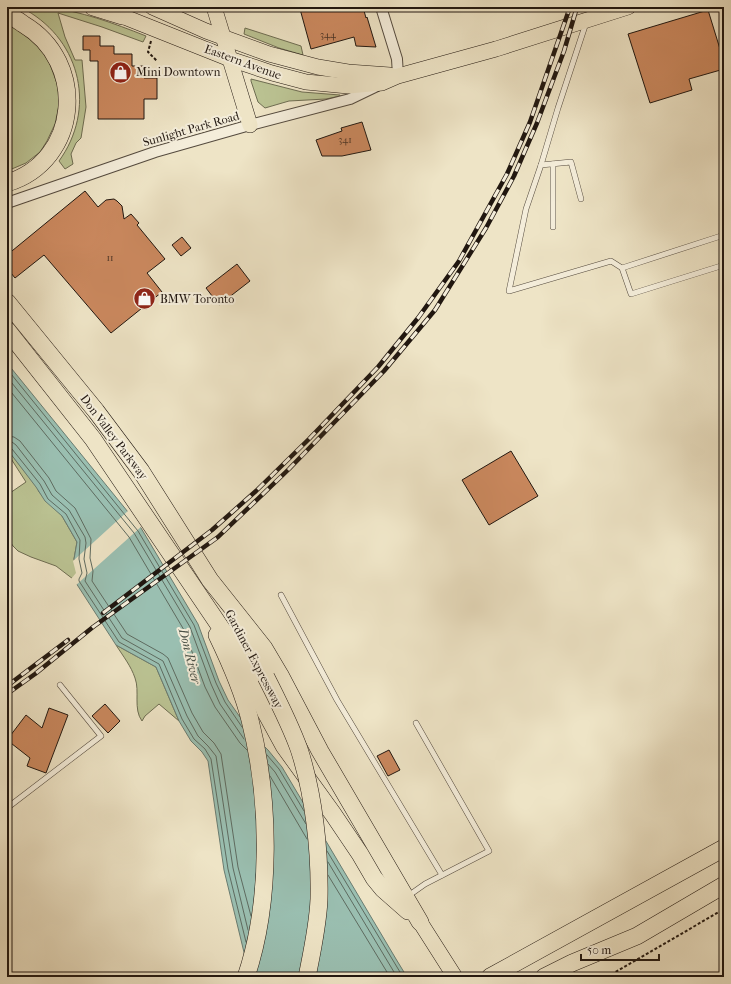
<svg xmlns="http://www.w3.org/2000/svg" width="731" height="984" font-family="'IM FELL French Canon',serif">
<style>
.green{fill:#bbc393;stroke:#6e6d52}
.water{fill:#9abfb1;stroke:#6a7c71}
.pier{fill:#eee4c6}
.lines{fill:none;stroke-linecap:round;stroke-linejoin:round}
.shore{stroke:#5e6b60;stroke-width:1}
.building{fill:#ca885e;stroke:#211710}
.lane-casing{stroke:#544a3e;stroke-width:6}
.street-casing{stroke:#544a3e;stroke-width:12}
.primary-casing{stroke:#211710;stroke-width:16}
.highway-casing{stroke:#211710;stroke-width:18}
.path{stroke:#211710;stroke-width:2;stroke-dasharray:3 2;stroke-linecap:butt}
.lane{stroke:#f4edda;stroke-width:5}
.street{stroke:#f4edda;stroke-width:10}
.primary{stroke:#eee4c6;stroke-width:15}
.highway{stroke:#eee4c6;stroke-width:17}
.rail-casing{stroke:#211710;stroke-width:4.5}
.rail{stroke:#f4edda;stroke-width:3;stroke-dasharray:9;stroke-linecap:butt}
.highway-bridge-casing{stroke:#211710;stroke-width:18;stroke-linecap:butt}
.highway-bridge{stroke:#eee4c6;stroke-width:17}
.labels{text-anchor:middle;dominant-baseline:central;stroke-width:4;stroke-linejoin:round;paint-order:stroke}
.number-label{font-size:10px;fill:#4b3324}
.street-label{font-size:12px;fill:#211710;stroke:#f4edda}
.poi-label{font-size:12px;fill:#211710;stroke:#f4edda;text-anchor:start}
.water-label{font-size:13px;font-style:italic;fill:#4b5248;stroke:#f4edda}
</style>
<rect width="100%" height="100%" fill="#eee4c6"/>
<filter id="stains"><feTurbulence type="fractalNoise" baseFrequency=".005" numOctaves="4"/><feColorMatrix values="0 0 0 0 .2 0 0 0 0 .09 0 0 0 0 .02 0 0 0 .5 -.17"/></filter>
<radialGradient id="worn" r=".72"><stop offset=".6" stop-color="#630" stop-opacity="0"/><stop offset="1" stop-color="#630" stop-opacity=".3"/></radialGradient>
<g class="green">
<path d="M46,7C81,11 113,23 146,36L143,42L102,27L58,13L65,37L75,60H82L86,107L81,138L76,143L71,154L73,164L65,169L59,161C96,110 82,42 26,10V8Z"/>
<path d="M7,23H11L46,54L58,86L59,105L55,124L47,141L40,152L26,163L7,171Z"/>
<path d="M245,28L301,46L303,55L279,48L244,34Z"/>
<path d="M251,79L302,92L340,95V96L326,99L289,101L265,108L258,102L251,81Z"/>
<path d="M7,449L37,487L39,492L62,516L77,542L74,559L78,573L73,579L56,566L31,557L18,551L13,546L7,537V495L26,482L8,454L7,455Z"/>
<path d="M116,645L156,667L179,721L159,704L145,716L142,721C133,709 140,691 135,678C131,666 123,656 116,645Z"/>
</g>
<path class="water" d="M7,363L141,528L198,624L219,681L228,700L252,734L268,750L282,767L396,959L407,977H250L224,870L208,761L202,752L191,741L179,721L156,667L116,645L76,583L78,573L74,559L77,542L62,516L45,501L36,487L7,449Z"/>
<path class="pier" d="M129,510L142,526L75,586L71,579L76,573L73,561Z"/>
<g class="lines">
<g class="shore">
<path d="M7,369L138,531L194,625L216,683L225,702L242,727"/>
<path d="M7,377L134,533L190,627L211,684L220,704L244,739"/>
<path d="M7,387L129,537L184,630L205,687L215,707L240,743L247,750"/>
<path d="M7,436L14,437L20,441L49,478L56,491L75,508L91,539L90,558L93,571L92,581L127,634L163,654L168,658L192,713L203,732L214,743L221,754L238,867L251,916"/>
<path d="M7,442H12L16,445L44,481L52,495L69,510L85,537L86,543L84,559L87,573L85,581L122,638L163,661L187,716L198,736L208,746L216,756L233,868L248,930"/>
<path d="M7,447L12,449L40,484L48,499L66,514L80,540L79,559L82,573L79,579V581L119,642L159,664L182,719L194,739L205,749L211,759L228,869L246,942"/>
<path d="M267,755L279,769L304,811"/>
<path d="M268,764L275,772L306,824"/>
<path d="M270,776L307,839"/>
<path d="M327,851L403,977"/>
<path d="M328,862L397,977"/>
<path d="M328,875L390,977"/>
</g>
</g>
<g class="building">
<path d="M306,7H363L366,18L367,17L376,47L356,46L354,37L311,49L300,9Z"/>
<path d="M708,10L724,62V69L689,79L692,90L650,103L628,34Z"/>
<path d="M83,36H100V46H114V54H132V66H144V78H157V99H144V119H98V61H90V50H83Z"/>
<path d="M362,122L371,150L342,156H322L316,140L342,131L341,128Z"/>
<path d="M85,191L98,207L106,200L114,199L117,201L122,206L124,219L131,214L139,223L137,225L165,259L147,273L162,292L111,333L44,255L15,278L7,268V255Z"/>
<path d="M182,237L191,248L181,256L172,245Z"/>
<path d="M237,264L250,281L219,305L206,288Z"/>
<path d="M511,451L538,496L489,525L462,480Z"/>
<path d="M105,704L120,721L108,733L92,716Z"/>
<path d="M49,708L68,715L46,773L27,766L30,758L7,740L26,715L42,728Z"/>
<path d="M389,750L400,770L388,776L377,756Z"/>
</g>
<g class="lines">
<defs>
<g id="lane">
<path d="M553,164V227"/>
<path d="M541,165L558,108L586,23"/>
<path d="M581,199L571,162L541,165L526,209L509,291L611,261L622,268"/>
<path d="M724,235L622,268L631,294L724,265"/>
<path d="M281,595L337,700L442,875"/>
<path d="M7,808L101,736L60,685"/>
<path d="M408,896L425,884L489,851L416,723"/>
</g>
<g id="street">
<path d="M381,7L397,59L398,76"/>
<path d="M7,203L155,152L250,125L350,99L377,86"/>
</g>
<g id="primary">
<path d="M152,7L206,31L269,54L318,67L348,72L390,75"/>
<path d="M214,7L250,125"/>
<path d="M122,16L230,59L272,73L306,82L348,86L382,83L398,76L496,49L628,7"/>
<path d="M420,922L455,977"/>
</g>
<g id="highway">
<path d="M93,7L122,16"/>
<path d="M7,15C13,17 18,20 23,24C88,62 80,161 7,183"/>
<path d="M7,302L96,411L141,471L210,580L264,648L280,675L320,751L420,922"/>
<path d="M7,330L93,439L238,653L250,675L266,713L284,746L333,814L360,854L374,878L383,889L408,911"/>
<path d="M240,632L266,677"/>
<path d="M217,635C230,662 243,691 250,720C270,799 272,900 246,977"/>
<path d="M490,977L724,848"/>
<path d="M544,977L572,963L637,936L724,885"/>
</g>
</defs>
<use href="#lane" class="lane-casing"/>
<use href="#street" class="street-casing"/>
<use href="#primary" class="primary-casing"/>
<use href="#highway" class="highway-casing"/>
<g class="path">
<path d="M151,41L148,52L157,61"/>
<path d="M7,549L10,555L7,556"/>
<path d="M607,977L724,909"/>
</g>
<use href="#lane" class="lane"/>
<use href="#street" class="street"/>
<use href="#primary" class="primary"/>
<use href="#highway" class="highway"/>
<defs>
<g id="rail">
<path d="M103,613L212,530L256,491L309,439L378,367L418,318L459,261L507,174L530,122L570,7"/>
<path d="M7,686L68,640"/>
<path d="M7,694L35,674L93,627L218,537L289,469L384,371L435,310L486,228L514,176L537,123L564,51L577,7"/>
</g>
</defs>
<use href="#rail" class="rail-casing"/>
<use href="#rail" class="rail"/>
<defs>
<path id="highway-bridge" d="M266,677C278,701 290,724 299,749C314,795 320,851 319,899C318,925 312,952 307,977"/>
</defs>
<use href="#highway-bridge" class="highway-bridge-casing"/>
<use href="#highway-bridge" class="highway-bridge"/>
</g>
<defs>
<symbol id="shop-disc" viewBox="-11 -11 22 22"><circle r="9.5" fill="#8f2418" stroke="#f4edda"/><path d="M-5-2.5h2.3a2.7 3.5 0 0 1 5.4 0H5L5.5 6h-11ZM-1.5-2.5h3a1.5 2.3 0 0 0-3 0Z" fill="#fff"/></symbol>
</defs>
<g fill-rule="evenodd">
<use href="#shop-disc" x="108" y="60" width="25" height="25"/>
<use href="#shop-disc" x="132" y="286" width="25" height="25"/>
</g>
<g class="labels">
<g class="number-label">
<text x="328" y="35">344</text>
<text x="345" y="140">341</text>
<text x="110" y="258">11</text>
</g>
<g class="street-label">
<text transform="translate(243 62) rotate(20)">Eastern Avenue</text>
<text transform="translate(191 129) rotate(-16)">Sunlight Park Road</text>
<text transform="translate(114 437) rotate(53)">Don Valley Parkway</text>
<text transform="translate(254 659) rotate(62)">Gardiner Expressway</text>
</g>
<g class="poi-label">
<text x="136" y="72">Mini Downtown</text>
<text x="160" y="299">BMW Toronto</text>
</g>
<g class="water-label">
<text transform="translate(190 656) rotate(76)">Don River</text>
</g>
</g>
<rect width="731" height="984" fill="none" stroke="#eee4c6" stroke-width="24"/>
<rect x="8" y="8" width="715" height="968" fill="none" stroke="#211710" stroke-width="2"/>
<rect x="12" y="12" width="707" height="960" fill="none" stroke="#211710"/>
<path d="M581 954v6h78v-6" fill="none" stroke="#211710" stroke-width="2"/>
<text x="587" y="954" font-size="12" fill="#211710" stroke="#f4edda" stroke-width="3" paint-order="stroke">50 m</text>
<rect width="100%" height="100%" filter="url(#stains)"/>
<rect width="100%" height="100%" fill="url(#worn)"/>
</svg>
